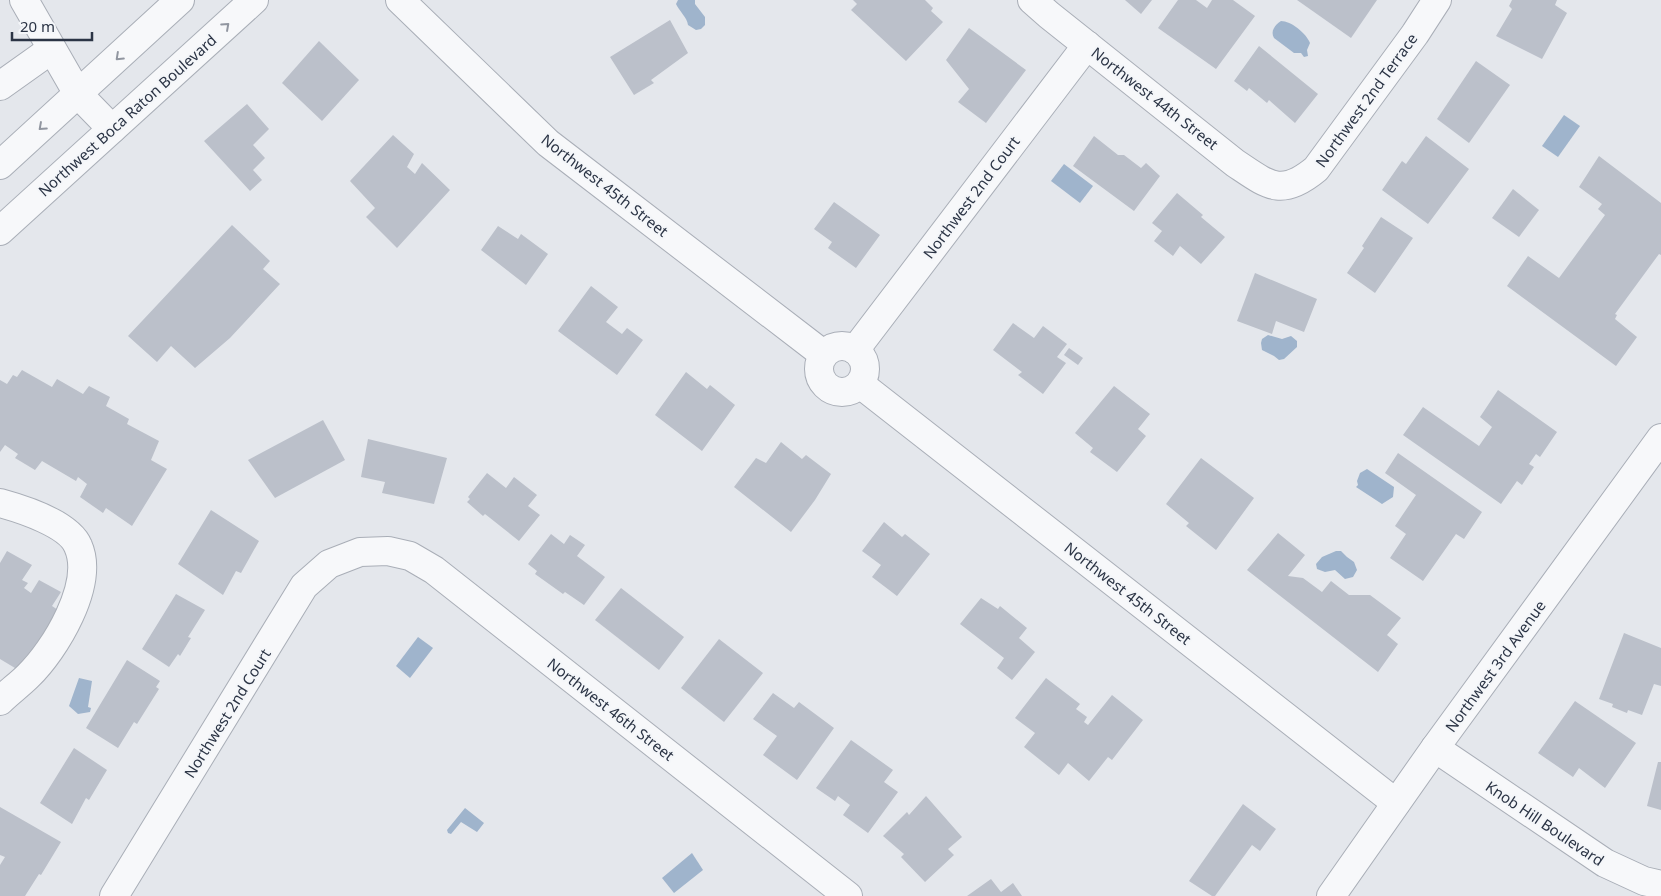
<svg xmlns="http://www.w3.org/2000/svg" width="1661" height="896" font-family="'Noto Sans',sans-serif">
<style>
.water{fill:#9fb4cc}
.building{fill:#bbc0ca}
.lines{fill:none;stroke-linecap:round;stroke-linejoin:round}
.minor-casing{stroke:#a9aeb7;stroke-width:30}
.minor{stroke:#f7f8fa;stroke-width:28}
.oneway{stroke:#9196a0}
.labels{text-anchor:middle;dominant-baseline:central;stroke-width:4;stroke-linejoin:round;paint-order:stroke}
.street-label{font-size:15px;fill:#2b3445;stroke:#f4f6f9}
</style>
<rect width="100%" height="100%" fill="#e4e7ec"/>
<g class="water">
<path d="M678,0H695V4L705,17V25L701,29L696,30L688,25C687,17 679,11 676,4Z"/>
<path d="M1281,21C1291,21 1306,33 1310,43L1307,50L1308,56L1304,57L1301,53H1294L1274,38C1270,31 1275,25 1281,21Z"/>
<path d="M1564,115L1580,126L1558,157L1542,146Z"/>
<path d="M1064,164L1093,186L1080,203L1051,181Z"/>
<path d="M1268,335L1282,339L1291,336L1297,341V347L1284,359L1279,360L1274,356L1262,350L1261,343L1262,339Z"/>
<path d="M1367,469L1394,487L1393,497L1382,504L1356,487L1358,485L1357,481L1360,473Z"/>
<path d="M1336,551H1341L1347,557L1354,562L1357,570L1353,577L1345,579L1335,570L1325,572L1317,569L1316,564L1322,557Z"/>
<path d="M418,637L433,648L410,678L396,666Z"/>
<path d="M79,678L92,681L88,707L91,708L90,712L78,714L69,706Z"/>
<path d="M465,808L484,823L477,832L461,822L451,834L448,833L447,830Z"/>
<path d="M692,853L703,870L674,893L662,878Z"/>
</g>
<g class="building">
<path d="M853,0H925L933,8L931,11L943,22L906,61L851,10L857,4Z"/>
<path d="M1125,0H1152L1141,14Z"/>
<path d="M1178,0H1196L1207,8L1212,0H1233L1255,16L1216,69L1158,28Z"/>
<path d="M1297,0H1377L1351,38Z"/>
<path d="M1512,0H1557L1555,5L1567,13L1542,59L1496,36L1512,9L1509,6Z"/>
<path d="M670,20L688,53L651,80L654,83L634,95L610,57Z"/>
<path d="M969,28L1026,70L986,123L958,102L969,89L946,60Z"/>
<path d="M319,41L359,80L322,121L282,83Z"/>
<path d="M1259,46L1318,94L1295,123L1269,100L1267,103L1249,88L1247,91L1234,81Z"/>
<path d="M1476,61L1510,85L1469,143L1437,119Z"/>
<path d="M247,104L269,129L253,145L265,158L253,170L262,180L250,191L204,141Z"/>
<path d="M393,135L414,154L407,167L415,174L422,163L450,190L397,248L366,217L375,208L350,181Z"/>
<path d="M1094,136L1118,155H1124L1141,168L1146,163L1160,176L1134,211L1073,166Z"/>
<path d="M1426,136L1469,169L1428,224L1382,190L1402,161L1406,164Z"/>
<path d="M1599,156L1661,203V255L1659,254L1615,314L1617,315L1615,319L1637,337L1616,366L1507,286L1528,256L1559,278L1605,215L1598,209L1602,204L1579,187Z"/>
<path d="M1513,189L1539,210L1519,237L1492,218Z"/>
<path d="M1177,193L1203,215L1201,217L1225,237L1201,264L1180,246L1173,256L1154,241L1162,231L1152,223Z"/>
<path d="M834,202L880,235L856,268L828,248L832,242L814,229Z"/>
<path d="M1381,217L1413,238L1375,293L1347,273L1364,248L1362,246Z"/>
<path d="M232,225L270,261L263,269L280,284L230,338L195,368L171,346L157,362L128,336Z"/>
<path d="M498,226L518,239L521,234L548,254L526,285L481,250Z"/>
<path d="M1255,273L1317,299L1304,332L1276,321L1272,334L1237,321Z"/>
<path d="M591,286L618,307L606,322L622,334L627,328L643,340L617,375L558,331Z"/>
<path d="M1013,323L1034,338L1043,326L1067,344L1057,357L1066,363L1043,394L1018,375L1022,372L993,350Z"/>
<path d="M1069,348L1083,358L1078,365L1064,355Z"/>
<path d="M22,370L52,387L57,379L83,394L89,386L110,397L106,406L129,419L127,424L159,441L151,460L167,469L132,526L106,508L103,513L80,497L87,484L78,477L76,481L42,461L35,470L15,458L18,454L5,445L0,452V380L7,384L13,375L17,377Z"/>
<path d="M686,372L707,389L710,385L735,405L702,451L655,415Z"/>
<path d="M1114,386L1150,414L1138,429L1146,436L1117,472L1090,452L1093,448L1075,433Z"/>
<path d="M1498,390L1557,432L1540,457L1536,454L1529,464L1534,467L1522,485L1517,481L1501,504L1403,435L1423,407L1479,446L1492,427L1480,417Z"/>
<path d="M323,420L345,460L275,498L248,460Z"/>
<path d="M368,439L447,458L434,504L382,493L385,482L361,477Z"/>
<path d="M781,442L802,459L806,455L831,474L815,500L791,532L734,487L756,458L766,463Z"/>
<path d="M1398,453L1482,512L1464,539L1456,534L1423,581L1390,558L1406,534L1395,526L1416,495L1385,473Z"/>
<path d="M1201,458L1254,498L1216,550L1186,526L1189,523L1166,504Z"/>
<path d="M487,473L506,488L514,477L537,495L528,506L540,515L519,541L485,514L483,516L467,502L470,499L468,497Z"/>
<path d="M211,510L259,541L241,573L236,571L223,595L178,564Z"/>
<path d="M884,522L902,537L905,534L930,554L897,596L872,577L881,565L862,551Z"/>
<path d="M1278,533L1305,555L1288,576L1303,578L1322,592L1331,581L1349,595H1370L1401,618L1387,635L1398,644L1378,672L1247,570Z"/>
<path d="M551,534L564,544L570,535L585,545L577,556L605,577L584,605L565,592L563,594L535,574L537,571L528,564Z"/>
<path d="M7,551L32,565L22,580L28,583L24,588L31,593L39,580L61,592L52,606L58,610L20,671L0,659V563Z"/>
<path d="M621,588L684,637L659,670L595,620Z"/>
<path d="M176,594L205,610L188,637L191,638L180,656L178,654L169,667L142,649Z"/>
<path d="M981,598L998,609L1000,606L1027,628L1019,638L1035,652L1012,680L997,668L1004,658L960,624Z"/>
<path d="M1624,633L1661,648V686L1654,684L1642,715L1628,710L1627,713L1612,707L1613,704L1599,699Z"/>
<path d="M719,639L763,673L724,722L681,688Z"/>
<path d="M127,660L160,681L156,687L159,689L137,724L134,722L118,748L86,728Z"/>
<path d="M1046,678L1080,704L1076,709L1087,717L1084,722L1088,725L1112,695L1143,720L1112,760L1108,757L1089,781L1068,763L1059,775L1024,747L1035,733L1015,718Z"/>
<path d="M773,693L794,708L799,702L834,728L797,780L763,755L777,736L753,719Z"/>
<path d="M1575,701L1636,743L1605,788L1579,768L1573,777L1538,753Z"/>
<path d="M851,740L893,770L884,782L898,792L868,833L843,815L850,805L838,796L835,801L816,788Z"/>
<path d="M74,748L107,770L89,800L86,798L72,824L40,803Z"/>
<path d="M1658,762H1661V810L1647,806Z"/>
<path d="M926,796L962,837L948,849L954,855L925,882L901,857L904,854L883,836L907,812L909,815Z"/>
<path d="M1243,804L1276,829L1260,851L1252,845L1215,896H1212L1189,881Z"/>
<path d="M0,807L61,842L41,875L39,874L25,896H0V865L5,857L0,855Z"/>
<path d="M991,879L1001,892L1013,883L1022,896H967Z"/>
</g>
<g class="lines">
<defs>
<g id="minor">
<path d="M24,0L78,94L112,129"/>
<path d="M400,0L548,143L823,354"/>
<path d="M1032,0L1049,15L1235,163C1268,185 1281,198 1316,169L1415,34L1437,0"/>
<path d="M0,86L52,49"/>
<path d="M0,165L180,0"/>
<path d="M0,231L254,0"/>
<circle cx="842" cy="369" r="23"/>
<path d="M855,350L1087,45"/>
<path d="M860,384L1396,803"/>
<path d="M0,503C22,509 69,524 78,546C95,584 55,650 28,676C19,685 9,692 0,701"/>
<path d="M1435,748L1605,863L1644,881L1661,885"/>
<path d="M114,896L304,586L329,564L360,552L388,551L410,556L434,570L848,896"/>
<path d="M1331,896L1435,748L1661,438"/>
</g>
</defs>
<use href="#minor" class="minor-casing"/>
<use href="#minor" class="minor"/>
</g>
<defs><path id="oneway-chevron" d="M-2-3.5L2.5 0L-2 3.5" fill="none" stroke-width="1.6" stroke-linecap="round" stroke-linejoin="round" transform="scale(1.25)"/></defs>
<g class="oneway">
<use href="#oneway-chevron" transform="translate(226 26) rotate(-42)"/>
<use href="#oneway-chevron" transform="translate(119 57) rotate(137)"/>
<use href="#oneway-chevron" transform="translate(42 127) rotate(138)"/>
</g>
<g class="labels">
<g class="street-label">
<text transform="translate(1155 98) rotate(38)">Northwest 44th Street</text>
<text transform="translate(1366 100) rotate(-54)">Northwest 2nd Terrace</text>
<text transform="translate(127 115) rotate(-42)">Northwest Boca Raton Boulevard</text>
<text transform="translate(605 185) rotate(38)">Northwest 45th Street</text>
<text transform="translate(971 197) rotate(-53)">Northwest 2nd Court</text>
<text transform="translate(1128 593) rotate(38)">Northwest 45th Street</text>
<text transform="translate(1495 666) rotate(-54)">Northwest 3rd Avenue</text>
<text transform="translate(611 709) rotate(38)">Northwest 46th Street</text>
<text transform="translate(227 713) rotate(-58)">Northwest 2nd Court</text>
<text transform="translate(1545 823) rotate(34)">Knob Hill Boulevard</text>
</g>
</g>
<path d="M12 32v8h80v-8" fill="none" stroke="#2b3445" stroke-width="2.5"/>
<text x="20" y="32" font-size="15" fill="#2b3445" stroke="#f4f6f9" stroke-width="4" paint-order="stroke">20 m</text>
</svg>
